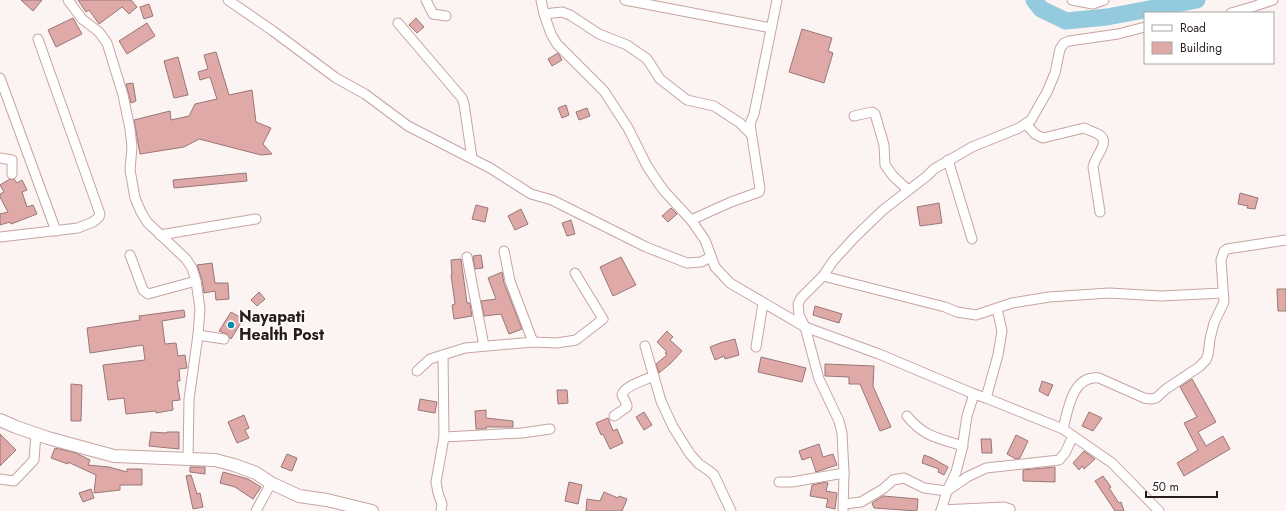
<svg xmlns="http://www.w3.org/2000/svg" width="1286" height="511" font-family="Jost,sans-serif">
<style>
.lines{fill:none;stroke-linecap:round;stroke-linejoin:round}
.river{stroke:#93cade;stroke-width:17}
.building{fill:#dfa9a8;stroke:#997776}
.minor-casing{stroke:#c8a3a2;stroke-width:11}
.major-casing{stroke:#c8a3a2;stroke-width:14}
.minor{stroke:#fff;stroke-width:9}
.major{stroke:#fff;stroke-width:12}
.poi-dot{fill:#0a8bac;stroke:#fff;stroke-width:1.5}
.labels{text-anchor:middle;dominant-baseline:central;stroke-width:3;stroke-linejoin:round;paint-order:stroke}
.poi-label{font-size:16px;font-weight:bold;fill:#291b1b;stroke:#fff;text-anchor:start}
</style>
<rect width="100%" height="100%" fill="#fcf4f3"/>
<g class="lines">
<path class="river" d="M1034,0L1041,9L1066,21L1107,17L1197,0"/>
</g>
<g class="building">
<path d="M21,0H42L33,11Z"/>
<path d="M78,0H131L137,7L129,14L122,7L99,24L89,10L86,12Z"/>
<path d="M149,4L153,16L144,19L140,7Z"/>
<path d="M73,18L82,34L56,47L48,30Z"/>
<path d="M416,18L424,27L417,33L409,25Z"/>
<path d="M147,23L155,36L127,54L119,41Z"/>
<path d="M802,29L832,38L828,51L833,53L824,83L789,72Z"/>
<path d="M216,52L229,95L252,90L256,122L271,128L263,144L272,154L261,155L199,139L184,147L140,154L134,120L170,111L171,120L189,116L195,104L217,99L210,77L200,80L198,72L208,69L204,55Z"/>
<path d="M558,53L562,60L552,66L548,59Z"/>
<path d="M178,57L188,95L174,98L164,61Z"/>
<path d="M133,83L136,101L131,103L126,84Z"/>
<path d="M566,105L569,115L562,118L558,108Z"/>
<path d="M587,108L590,116L579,120L576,112Z"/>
<path d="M246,173L247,181L174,188L173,180Z"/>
<path d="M10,179H14L17,183L22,180L27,190L22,192L27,207L33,205L37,214L11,224L10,222L0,225V214L8,212L0,197V194L4,192L0,185Z"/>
<path d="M1240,193L1258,198L1255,209L1247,208L1248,206L1238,204Z"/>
<path d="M939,203L942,223L920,226L917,207Z"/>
<path d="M476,205L488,208L485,222L472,219Z"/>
<path d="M671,208L677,214L668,222L662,216Z"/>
<path d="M521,209L528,224L515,230L508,216Z"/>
<path d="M571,220L575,234L567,236L562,223Z"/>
<path d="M481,255L483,268L475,269L473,256Z"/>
<path d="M621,257L636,285L613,296L600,267Z"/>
<path d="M461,259L467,303H470L472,316L454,319L452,305L455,304L451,275H452L451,260Z"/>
<path d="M212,263L215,283H228L229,299L216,300L215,291L204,293L202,280L197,265Z"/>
<path d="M502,272L504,283L522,329L509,334L501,314L484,316L481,301L496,299L488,278Z"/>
<path d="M1277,289H1286V311H1278Z"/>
<path d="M259,292L265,299L257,306L251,300Z"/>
<path d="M815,306L842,314L839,323L813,315Z"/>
<path d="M184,310L185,317L162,321L165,344L176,343L178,356L185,355L187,368L179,369L180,381H177L180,400L172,401L173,410L156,413V411L126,414L124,398L108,400L103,365L145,360L143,345L90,353L87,328L140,320L139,316Z"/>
<path d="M231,312L243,319L231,339L227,334L219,331Z"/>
<path d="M667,331L673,337L670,340L682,351L671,363L659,373L656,364L667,355L665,353L667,352L657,342Z"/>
<path d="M735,339L739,355L725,359L724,356L715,360L710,347L720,343Z"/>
<path d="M761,357L806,368L802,382L758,372Z"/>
<path d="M825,364L874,366L873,386L891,427L880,431L860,384H849V377L825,376Z"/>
<path d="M1192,379L1216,422L1198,432L1206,446L1223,436L1230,449L1184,476L1177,463L1198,450L1184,423L1197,417L1180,387Z"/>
<path d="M1042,381L1053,385L1048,396L1039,391Z"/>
<path d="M71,384L82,385L81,421H71Z"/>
<path d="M557,390H567L568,403L558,404Z"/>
<path d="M420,399L437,402L435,413L418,410Z"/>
<path d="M486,410V418L513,421V427H486V429H476L475,411Z"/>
<path d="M644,412L652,425L644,430L636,417Z"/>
<path d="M1089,412L1102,418L1093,431L1082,426Z"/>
<path d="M244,415L249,428L245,430L249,438L237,443L228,422Z"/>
<path d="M608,418L613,431L617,429L623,443L610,449L603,434L601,435L596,423Z"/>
<path d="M151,432L167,433V432H179V449L149,446Z"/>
<path d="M0,434L16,450L0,466Z"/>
<path d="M1016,435L1028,441L1020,458L1016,459L1007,454Z"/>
<path d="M981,439H991L992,453H982Z"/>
<path d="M819,444L823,457L833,454L837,465L816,472L811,457L802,460L799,451Z"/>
<path d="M55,448L76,453L90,460L88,465L109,467L127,472V469H142V485H120V490L94,493L96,475L68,462V464L51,458Z"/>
<path d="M1084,451L1095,459L1084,469L1082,466L1079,470L1073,463Z"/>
<path d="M287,454L297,458L292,471L281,467Z"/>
<path d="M924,455L932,458L948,467L944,475L938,472L939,469L922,463Z"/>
<path d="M190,467H205V474L190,472Z"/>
<path d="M1055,467V482L1023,481V470Z"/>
<path d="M223,472L248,479L261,487L253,499L235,487L220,483Z"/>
<path d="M191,475L197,494L200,493L203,507L193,509L186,476Z"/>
<path d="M1103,476L1111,487L1109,488L1119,503L1121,502L1124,511H1115L1095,481Z"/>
<path d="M569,482L582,485L578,504L565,501Z"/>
<path d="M826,482L828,483L826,491L837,493L835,509L826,507L828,499L810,496L812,485Z"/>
<path d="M91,489L94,498L83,502L79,493Z"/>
<path d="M604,492L618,498L619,496L627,499L622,511H586L587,499L600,501Z"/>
<path d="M883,496L918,499L917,511L874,508L872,503Z"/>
</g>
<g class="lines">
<defs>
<g id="minor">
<path d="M68,0L82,19L99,32L107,43L123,95L130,129L132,147L130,170L135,198L141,212L147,222L186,259L192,268L196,281L200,309L198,335L189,399L188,459"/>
<path d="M228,0L273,31L336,78L365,94L408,126L490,168L531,194L552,200L646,247L687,263L701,262L711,257"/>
<path d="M426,0L433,14L446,16"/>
<path d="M541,0L544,14L551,34L557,44L604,91L628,128L647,166L659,184L665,192L691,220L705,240L715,267L730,283L805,327L879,354L974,394L986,398L1063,429L1112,463L1159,511"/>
<path d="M625,0L771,28"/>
<path d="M1072,0L1093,4L1104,0"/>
<path d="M1231,13L1252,7L1273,0"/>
<path d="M544,14L562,12L570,15L599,34L627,45L647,59L660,79L687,100L714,106L740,123L750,133"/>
<path d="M398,23L462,98L464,104L472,158"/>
<path d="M0,78L56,231"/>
<path d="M854,116L872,112L875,114L884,145L885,165L893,176L908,190"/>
<path d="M1026,124L1035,134L1043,138L1084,128C1089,130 1093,132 1098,134C1112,142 1095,155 1093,167L1100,212"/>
<path d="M0,158L12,160V174"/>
<path d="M948,160L972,239"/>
<path d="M691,220L731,202L759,192L760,189L750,124L754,114L777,0"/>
<path d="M160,235L256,219"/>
<path d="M0,237L78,228L93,222L99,217L100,214L38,39"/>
<path d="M504,251L510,281L533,342"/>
<path d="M130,255L143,290L148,294L196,281"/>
<path d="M467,257L484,346"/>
<path d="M823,276L945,307L957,312L976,315L1012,303L1049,297L1109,293L1161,296L1223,293"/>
<path d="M198,335L224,339"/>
<path d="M645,346L661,401L673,427L690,454L699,464L708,470L714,475L731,511"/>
<path d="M756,347L763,303"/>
<path d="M417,371L430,359L465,348L533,342L557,343L576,340L603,319L575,273"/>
<path d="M986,398L998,355L1002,331L997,309"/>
<path d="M614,416L627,407V405L622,395C624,386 645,380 654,376"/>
<path d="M907,416C924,437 938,438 963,446"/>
<path d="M1063,429C1068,410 1072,375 1099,378L1144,398L1150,399L1156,398L1166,389L1199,367L1206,360L1208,355L1210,339L1214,323L1224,302L1221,260L1224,251L1227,249L1286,240"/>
<path d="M444,437L522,433L550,429"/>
<path d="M0,479L14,481L34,460L36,434"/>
<path d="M779,482H792L844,473"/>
<path d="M844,504L861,502L883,489L893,480L904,478L924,488L947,491L967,477L986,468L1059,460L1065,453L1073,436"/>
<path d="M941,510L1004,507L1010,509V511"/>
<path d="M256,511L271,483"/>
<path d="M441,511L442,504L438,493L436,482L444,437L443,355"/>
<path d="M843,511L844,473L842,433L839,421L819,379L805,327L799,315L798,304L801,298L823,276L833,261L854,238L883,210L927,176L934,169L972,147L1019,128L1031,120L1047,92L1055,73L1060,49L1064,43L1069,41L1118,34L1145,27"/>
<path d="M941,511L947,491L956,472L962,449L967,416L974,394"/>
</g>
<path id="major" d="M0,420L16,427L48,438L114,456L215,460L234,465L256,473L271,483L299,496L327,500L372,511"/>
</defs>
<use href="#minor" class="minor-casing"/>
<use href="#major" class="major-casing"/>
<use href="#minor" class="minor"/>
<use href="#major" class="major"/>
</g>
<circle class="poi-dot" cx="231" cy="325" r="4"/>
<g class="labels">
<g class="poi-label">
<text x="239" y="316">Nayapati<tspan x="239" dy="18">Health Post</tspan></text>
</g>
</g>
<rect x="1144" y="12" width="130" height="52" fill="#ffffff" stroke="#a9a4a4"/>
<rect x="1152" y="25" width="20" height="6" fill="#ffffff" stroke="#a9a4a4"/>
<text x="1180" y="32" font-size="12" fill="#291b1b">Road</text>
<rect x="1152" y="42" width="20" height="12" fill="#dfa9a8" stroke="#a9a4a4"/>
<text x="1180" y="52" font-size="12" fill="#291b1b">Building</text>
<path d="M1146 491v6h71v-6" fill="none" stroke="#291b1b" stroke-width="2"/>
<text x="1152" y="491" font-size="12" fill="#291b1b" stroke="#ffffff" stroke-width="3" paint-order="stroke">50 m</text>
</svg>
